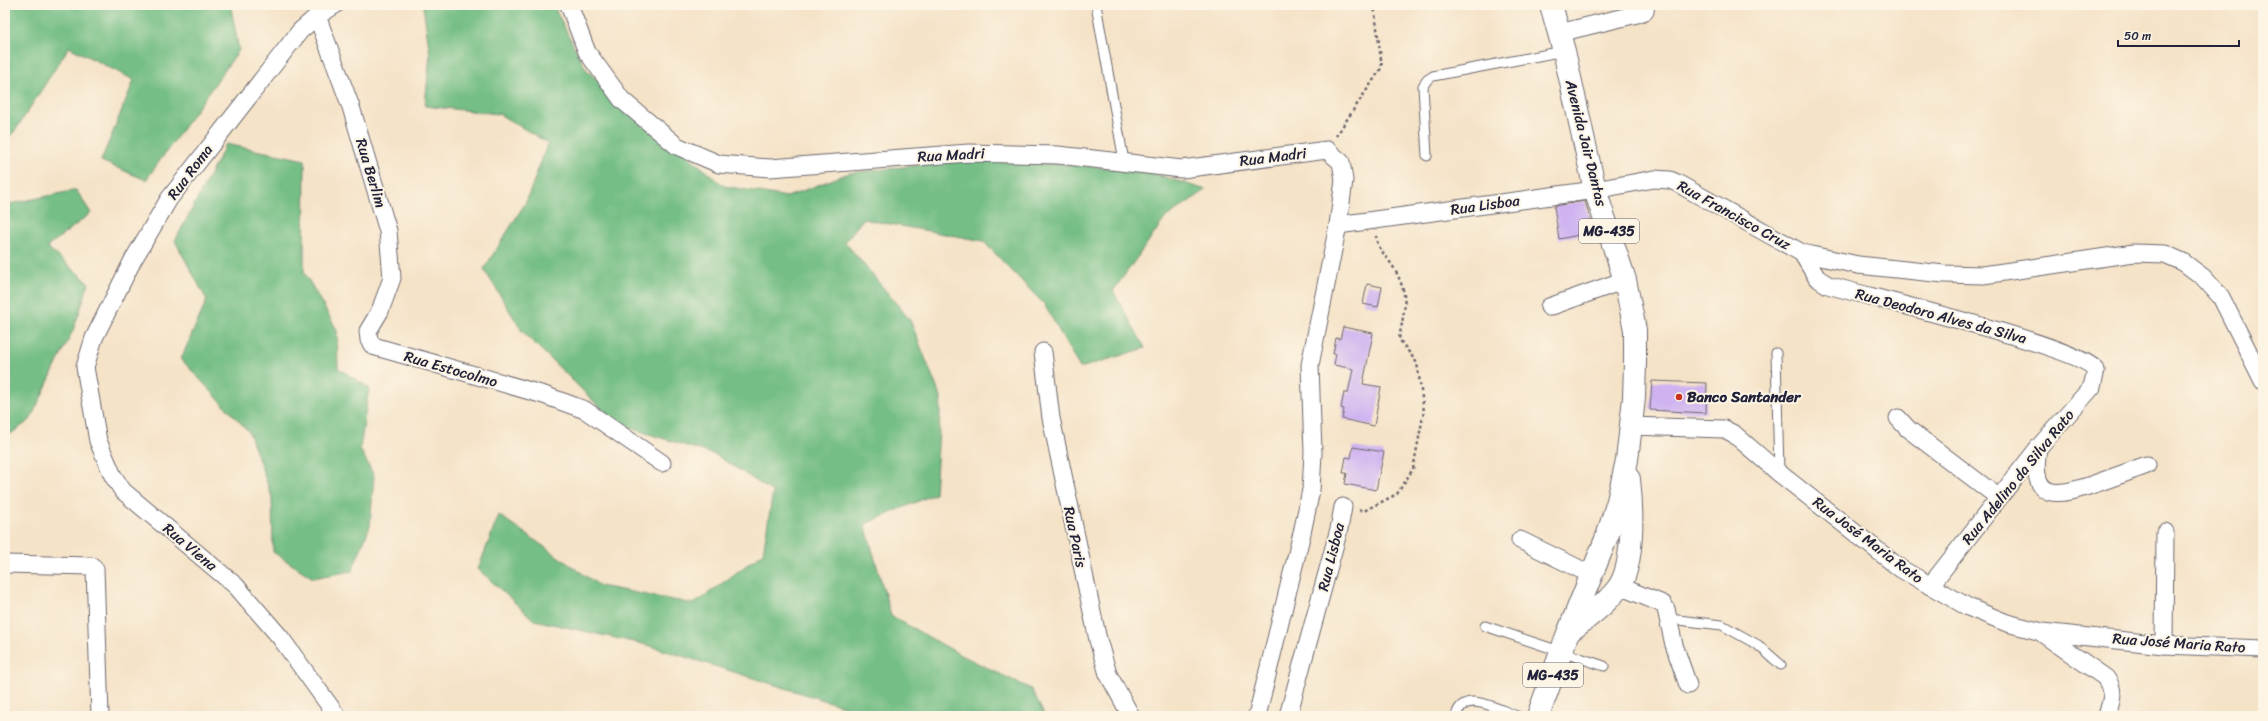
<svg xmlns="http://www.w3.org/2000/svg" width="2268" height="721" font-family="Sriracha,sans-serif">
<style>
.forest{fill:#74be85;stroke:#4b7060}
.building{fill:#cfb3f1}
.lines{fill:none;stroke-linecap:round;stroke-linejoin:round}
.lane-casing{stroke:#6c666c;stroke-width:11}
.street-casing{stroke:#6c666c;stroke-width:19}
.primary-casing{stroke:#6c666c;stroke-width:24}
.path{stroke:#6c666c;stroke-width:2.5;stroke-dasharray:3 3;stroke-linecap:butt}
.lane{stroke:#fff;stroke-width:9}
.street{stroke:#fff;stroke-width:17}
.primary{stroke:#fff;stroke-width:22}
.poi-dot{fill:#c8321e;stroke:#fcf5e5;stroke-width:1.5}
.labels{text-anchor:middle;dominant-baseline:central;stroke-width:4;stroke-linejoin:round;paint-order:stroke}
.shield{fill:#fcf5e5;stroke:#63616e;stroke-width:1}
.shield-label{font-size:14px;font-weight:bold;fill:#22223b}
.street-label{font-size:15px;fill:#22223b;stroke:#fcf5e5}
.poi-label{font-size:15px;font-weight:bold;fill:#22223b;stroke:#fcf5e5;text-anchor:start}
</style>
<rect width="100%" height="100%" fill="#fcf5e5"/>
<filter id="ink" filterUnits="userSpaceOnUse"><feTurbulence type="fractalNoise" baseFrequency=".025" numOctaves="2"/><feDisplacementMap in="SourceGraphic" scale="8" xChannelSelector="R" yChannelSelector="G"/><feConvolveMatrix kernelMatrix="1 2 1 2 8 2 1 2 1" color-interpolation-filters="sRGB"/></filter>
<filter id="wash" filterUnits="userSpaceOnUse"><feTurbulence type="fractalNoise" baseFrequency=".012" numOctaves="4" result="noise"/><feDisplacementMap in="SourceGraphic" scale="16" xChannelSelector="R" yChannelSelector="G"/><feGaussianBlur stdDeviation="0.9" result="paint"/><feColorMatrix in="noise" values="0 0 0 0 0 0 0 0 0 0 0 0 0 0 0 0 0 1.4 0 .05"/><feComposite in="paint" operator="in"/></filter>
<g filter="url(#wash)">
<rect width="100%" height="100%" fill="#f5e3c8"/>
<g class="forest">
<path d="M5,5H223L231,8L239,50L146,180L101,161L134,80L69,47L15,131L5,141Z"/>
<path d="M423,5H553L587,71L724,186L787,197L849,173L984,158L1146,171L1206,190L1166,217L1113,291L1145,348L1080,368L1044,304L983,241L863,219L845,242L910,320L941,398L935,494L865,524L891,616L961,655L1031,689L1045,716H875L647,645L534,620L478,569L499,515L600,586L694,604L763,553L773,492L716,455L617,424L522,331L484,269L526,202L548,143L499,114L425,106L430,55Z"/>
<path d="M226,144L305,160L304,272L337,330L338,368L369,388L360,449L374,476L370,526L352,571L313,578L273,552L272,497L249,432L181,359L207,300L175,241Z"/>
<path d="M76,190L91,213L47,247L89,283L74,328L30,420L5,438V205Z"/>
</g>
<g id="blocks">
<g class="building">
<path d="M1585,201L1594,232L1559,239L1554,206Z"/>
<path d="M1367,284L1382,287L1378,307L1363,304Z"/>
<path d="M1343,327L1373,333L1363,384L1381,387L1374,426L1342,419L1344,409L1341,408L1344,393H1348L1353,369L1334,365L1336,354H1333L1336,338L1340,339Z"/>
<path d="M1652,381L1707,383L1706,413L1650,410Z"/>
<path d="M1353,447L1384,452L1376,490L1345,484L1347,473H1343L1346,457L1351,458Z"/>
</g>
</g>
</g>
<g filter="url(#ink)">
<use href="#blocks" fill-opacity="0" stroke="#6c666c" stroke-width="1"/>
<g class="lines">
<defs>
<g id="lane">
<path d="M1096,5L1124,161"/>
<path d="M1427,156L1423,86L1427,80L1433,76L1564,51"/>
<path d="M1776,353L1779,473"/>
<path d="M1669,619L1722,625L1758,645L1781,665"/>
<path d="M1485,626L1604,666"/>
<path d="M1456,716C1463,688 1499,710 1517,716"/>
</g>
<g id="street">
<path d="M335,5L317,16L300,31L169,199L133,260L94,338L85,367L98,441L113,476L123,491L236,586L280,637L337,716"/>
<path d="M569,5L587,52L622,100L677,146L719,164L770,168L969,153L1058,155L1182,169L1327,150L1341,162L1344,180L1338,225"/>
<path d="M317,16L351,107L388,231L392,278L380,311L368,331L369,340L373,346L544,395L585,410L662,463"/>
<path d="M1559,33L1637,14L1645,11L1646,5"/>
<path d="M1802,253L1817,278L1828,285C1869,297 2081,347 2096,370L2092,387L2038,448L1930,586"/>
<path d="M1549,307L1625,280"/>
<path d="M1043,352L1051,418L1098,640L1108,674L1131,716"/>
<path d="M1898,418L1908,429L1998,497"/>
<path d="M1630,426L1724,429L1734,434L1779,473L1901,569L1968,607L2007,623L2042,632L2164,645L2263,649"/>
<path d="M2038,448C2029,503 2058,497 2097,483C2114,477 2131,471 2147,465"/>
<path d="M1520,540L1592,575"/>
<path d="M5,564L92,566L95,569L100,716"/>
<path d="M1619,586L1663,604L1666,609L1674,645L1688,685"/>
<path d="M2043,634L2106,678C2116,691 2111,701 2107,716"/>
<path d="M2164,645L2165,532"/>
<path d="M1257,716L1302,533L1311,490L1313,453L1310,365L1338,225L1595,190L1654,179L1670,180L1677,183L1802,253L1858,265L1944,274L1983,275L2134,253L2165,254L2183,262L2203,277L2221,297L2263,381"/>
<path d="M1288,716L1339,529L1343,507"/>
</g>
<g id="primary">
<path d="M1570,631C1587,618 1605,605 1618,588C1635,565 1632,506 1629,479"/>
<path d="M1538,716L1568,633L1608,534L1618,501L1627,460L1634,398L1635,362V330L1625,280L1595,190L1564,51L1551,5"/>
</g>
</defs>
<use href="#lane" class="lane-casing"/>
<use href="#street" class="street-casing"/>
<use href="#primary" class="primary-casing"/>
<g class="path">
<path d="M1336,136L1382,67L1374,5"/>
<path d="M1359,510L1364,511L1397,494L1413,469L1424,411L1417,363L1399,339C1404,310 1410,298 1395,270C1388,257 1378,251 1376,236"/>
</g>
<use href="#lane" class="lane"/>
<use href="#street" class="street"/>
<use href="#primary" class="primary"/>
</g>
</g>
<circle class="poi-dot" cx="1679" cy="397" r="4"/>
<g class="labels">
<g class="shield">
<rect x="1579" y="219" width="60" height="24" rx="3"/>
<rect x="1523" y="663" width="60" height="24" rx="3"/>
</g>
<g class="shield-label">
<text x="1609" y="231">MG-435</text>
<text x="1553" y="675">MG-435</text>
</g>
<g class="street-label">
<text transform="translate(1586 143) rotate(76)">Avenida Jair Dantas</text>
<text transform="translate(951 155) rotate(-3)">Rua Madri</text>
<text transform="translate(1273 157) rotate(-7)">Rua Madri</text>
<text transform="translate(190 172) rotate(-53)">Rua Roma</text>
<text transform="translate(371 173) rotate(73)">Rua Berlim</text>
<text transform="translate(1485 205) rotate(-8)">Rua Lisboa</text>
<text transform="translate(1734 215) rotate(29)">Rua Francisco Cruz</text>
<text transform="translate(1941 316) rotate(15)">Rua Deodoro Alves da Silva</text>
<text transform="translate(451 369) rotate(16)">Rua Estocolmo</text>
<text transform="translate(2018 477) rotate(-51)">Rua Adelino da Silva Rato</text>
<text transform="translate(1075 537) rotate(78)">Rua Paris</text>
<text transform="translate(1868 540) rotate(37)">Rua José Maria Rato</text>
<text transform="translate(190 547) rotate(40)">Rua Viena</text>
<text transform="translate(1331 557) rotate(-76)">Rua Lisboa</text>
<text transform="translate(2179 643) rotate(4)">Rua José Maria Rato</text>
</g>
<g class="poi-label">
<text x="1687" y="397">Banco Santander</text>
</g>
</g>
<rect width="2268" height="721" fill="none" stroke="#fcf5e5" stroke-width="20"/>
<path d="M2118 40v6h121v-6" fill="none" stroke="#22223b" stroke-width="2"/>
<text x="2124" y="40" font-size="12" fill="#22223b" stroke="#fcf5e5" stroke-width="3" paint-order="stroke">50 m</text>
</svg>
